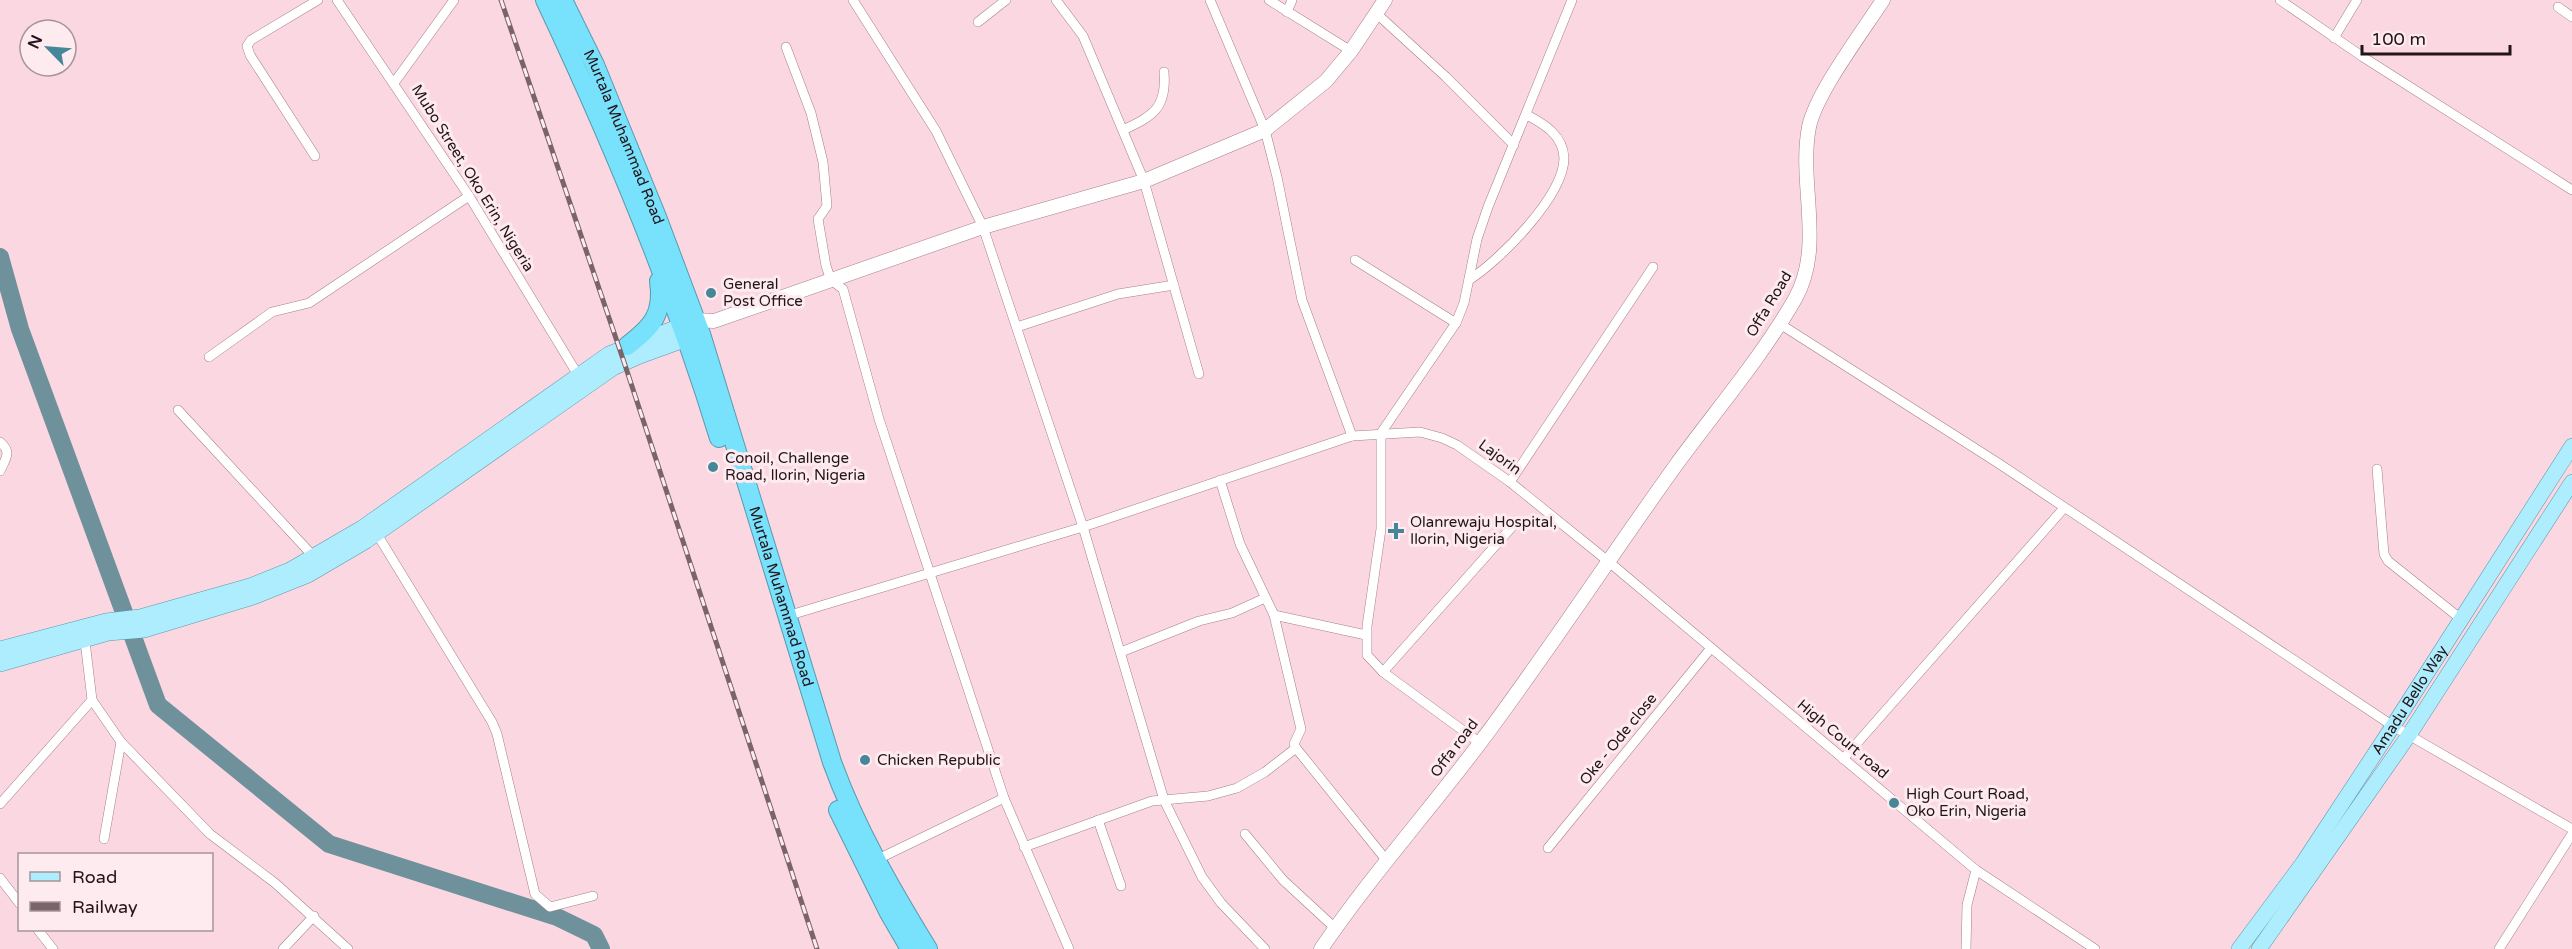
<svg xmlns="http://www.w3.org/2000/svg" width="2572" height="949" font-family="'Varela Round',sans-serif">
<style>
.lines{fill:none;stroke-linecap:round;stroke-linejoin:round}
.river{stroke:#6f919b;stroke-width:18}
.street-casing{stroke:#a67f88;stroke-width:10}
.secondary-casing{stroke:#a67f88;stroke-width:15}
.primary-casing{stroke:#5a99ac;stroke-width:16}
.highway-casing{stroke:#5a99ac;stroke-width:20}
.street{stroke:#fff;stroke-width:9}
.secondary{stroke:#fff;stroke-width:14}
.primary{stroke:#aeedfd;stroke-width:15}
.highway{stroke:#78e1fc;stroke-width:18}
.rail-casing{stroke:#7a6369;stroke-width:5}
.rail{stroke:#fdebef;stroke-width:3;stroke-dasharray:9;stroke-linecap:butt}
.poi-dot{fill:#458798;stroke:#fdebef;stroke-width:2}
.labels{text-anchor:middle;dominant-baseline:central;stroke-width:6;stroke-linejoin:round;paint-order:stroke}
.street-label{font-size:15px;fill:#221418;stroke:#fdebef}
.poi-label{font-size:15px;fill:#221418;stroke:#fdebef;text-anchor:start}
</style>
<rect width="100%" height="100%" fill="#fbd8e1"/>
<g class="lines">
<path class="river" d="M0,257L20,329L158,705L329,844L557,917L594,935L601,949"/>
<defs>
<g id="street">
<path d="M337,0L469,196L578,375"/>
<path d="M853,0L936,131L983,227L1083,527L1164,800L1202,877L1221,903L1265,949"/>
<path d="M1056,0L1083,36L1144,181L1199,374"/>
<path d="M1269,0L1351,51"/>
<path d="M2280,0L2363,57L2572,190"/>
<path d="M2558,7L2572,17"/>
<path d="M1287,12L1292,0"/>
<path d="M1376,13L1446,77L1514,145"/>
<path d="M978,22L1006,0"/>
<path d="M2334,38L2357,0"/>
<path d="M786,47L811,113L823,162L827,206L818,219L826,266L831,280L843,289L879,419L1004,798L1069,949"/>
<path d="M394,83L454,0"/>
<path d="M1123,130C1153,116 1167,108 1164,72"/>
<path d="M315,156L250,55L247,46L251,40L318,0"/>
<path d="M1355,260L1456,323"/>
<path d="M1469,280C1499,261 1564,196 1564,158C1563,135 1544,124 1527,115"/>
<path d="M1780,324L1998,463L2393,726L2572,829"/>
<path d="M1017,327L1118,294L1174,285"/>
<path d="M209,357L272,312L309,303L469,196"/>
<path d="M178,410L314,557"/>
<path d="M1352,436L1420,432L1442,438L1457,445L1510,482L1609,562L1976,870L2095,949"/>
<path d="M0,442C12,452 6,458 0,471"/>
<path d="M2377,469L2384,554L2388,561L2461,619"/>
<path d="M1510,482L1653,267"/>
<path d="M377,534L492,722L497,734L535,894L550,907L593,896"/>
<path d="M1274,615L1366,635"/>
<path d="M787,616L1083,527L1352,436L1302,300L1277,177L1265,130L1210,0"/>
<path d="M1121,652L1199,621L1232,613L1265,598"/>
<path d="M1383,672L1511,528"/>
<path d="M92,700L121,742L104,839"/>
<path d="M121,742L210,834L275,883L348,949"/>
<path d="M1480,743L1383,672L1367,655V626L1381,529V433L1456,323L1464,303L1477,239L1488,207L1572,0"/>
<path d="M1296,748L1387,861"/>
<path d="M1843,759L2064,508"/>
<path d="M0,804L92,700L85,641"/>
<path d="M1098,820L1121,886"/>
<path d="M1245,834L1283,880L1335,928"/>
<path d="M1024,847L1152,801L1208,796L1237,788L1265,772L1296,748L1294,744L1301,729L1274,615L1240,544L1220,480"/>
<path d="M1548,848L1711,648"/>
<path d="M876,860L1004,798"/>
<path d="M0,878L20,904"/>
<path d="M38,930L53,949"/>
<path d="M283,949L314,916"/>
<path d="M1966,949L1967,905L1976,870"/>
<path d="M2499,949L2572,834"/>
</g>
<g id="secondary">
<path d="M695,320L714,321L983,227L1144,181L1265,130L1326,81L1351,51L1385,0"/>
<path d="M1321,949C1370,877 1428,812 1480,743C1548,652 1610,557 1676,465C1716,410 1761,358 1795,299C1825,246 1798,184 1809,127C1816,93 1863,31 1883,0"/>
</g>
<g id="primary">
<path d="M0,649L106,621L140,617L250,586L290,570L362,528L609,354L693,321"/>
<path d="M0,664L108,633L144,630L253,597L308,575L366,541L613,368L640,356L695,336"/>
<path id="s1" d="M2239,949L2303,863L2393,726L2572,446"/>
<path d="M2259,949L2409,735L2572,482"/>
</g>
<g id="highway">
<path d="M545,0C612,142 673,288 719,438"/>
<path id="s2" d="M563,0L595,65L657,217L701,334L832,762C856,828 891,889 928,949"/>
<path d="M627,346C652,327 664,314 659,281"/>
<path d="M838,810L889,913L910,949"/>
</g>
</defs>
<use href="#street" class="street-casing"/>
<use href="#secondary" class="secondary-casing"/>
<use href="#primary" class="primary-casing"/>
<use href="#highway" class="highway-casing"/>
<use href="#street" class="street"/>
<use href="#secondary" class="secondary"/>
<use href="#primary" class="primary"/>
<use href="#highway" class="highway"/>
<defs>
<path id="rail" d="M501,0L624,362L817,949"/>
</defs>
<use href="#rail" class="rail-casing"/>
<use href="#rail" class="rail"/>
</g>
<g class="poi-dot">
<circle cx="711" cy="293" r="6"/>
<circle cx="713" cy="467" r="6"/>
<path d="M1393 522h6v6h6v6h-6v6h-6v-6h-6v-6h6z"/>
<circle cx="865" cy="760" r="6"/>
<circle cx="1894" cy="803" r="6"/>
</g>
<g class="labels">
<g class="street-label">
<text stroke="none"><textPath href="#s2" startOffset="150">Murtala Muhammad Road</textPath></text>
<text transform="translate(473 178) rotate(58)">Mubo Street, Oko Erin, Nigeria</text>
<text transform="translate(1769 304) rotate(-59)">Offa Road</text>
<text transform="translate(1500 457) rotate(36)">Lajorin</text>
<text stroke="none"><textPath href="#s2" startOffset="636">Murtala Muhammad Road</textPath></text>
<text stroke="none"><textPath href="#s1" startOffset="302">Amadu Bello Way</textPath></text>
<text transform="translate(1618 739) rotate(-51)">Oke - Ode close</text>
<text transform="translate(1843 739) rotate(40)">High Court road</text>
<text transform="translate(1454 748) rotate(-53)">Offa road</text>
</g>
<g class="poi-label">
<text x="723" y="284">General<tspan x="723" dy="17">Post Office</tspan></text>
<text x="725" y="458">Conoil, Challenge<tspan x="725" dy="17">Road, Ilorin, Nigeria</tspan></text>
<text x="1410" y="522">Olanrewaju Hospital,<tspan x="1410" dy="17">Ilorin, Nigeria</tspan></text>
<text x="877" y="760">Chicken Republic</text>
<text x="1906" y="794">High Court Road,<tspan x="1906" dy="17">Oko Erin, Nigeria</tspan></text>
</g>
</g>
<rect x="18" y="853" width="195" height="78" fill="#fdebef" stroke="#a59599" stroke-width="1.5"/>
<rect x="30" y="872" width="30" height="9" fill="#aeedfd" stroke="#a59599" stroke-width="1.5"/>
<text x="72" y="883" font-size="18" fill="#221418">Road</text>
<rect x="30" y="902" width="30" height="9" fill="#7a6369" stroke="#a59599" stroke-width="1.5"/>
<text x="72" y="913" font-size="18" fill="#221418">Railway</text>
<g transform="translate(48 48) rotate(295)"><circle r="28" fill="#fdebef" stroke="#a59599" stroke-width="1.5"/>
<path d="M0-4.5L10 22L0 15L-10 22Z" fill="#458798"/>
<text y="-9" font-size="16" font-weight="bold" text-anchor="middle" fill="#221418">N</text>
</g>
<path d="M2362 45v9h148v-9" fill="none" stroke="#221418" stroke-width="3"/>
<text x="2371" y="45" font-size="18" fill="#221418" stroke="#fdebef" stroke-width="4.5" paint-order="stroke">100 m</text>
</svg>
